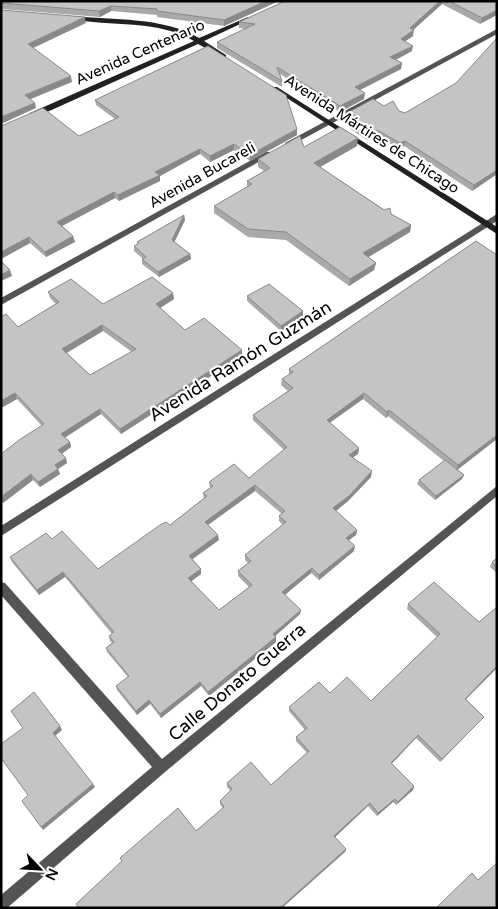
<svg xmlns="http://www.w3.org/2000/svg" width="498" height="909" font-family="'Varela Round',sans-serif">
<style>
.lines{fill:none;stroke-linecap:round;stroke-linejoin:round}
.street{fill:#545454;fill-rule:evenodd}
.secondary{fill:#212121;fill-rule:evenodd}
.wall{fill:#a9a9a9;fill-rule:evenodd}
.shaded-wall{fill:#898989}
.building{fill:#c4c4c4;stroke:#898989;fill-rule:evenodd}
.labels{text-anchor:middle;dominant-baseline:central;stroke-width:4.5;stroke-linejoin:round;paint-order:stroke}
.far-street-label{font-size:15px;fill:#000;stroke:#fff}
.street-label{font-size:18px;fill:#000;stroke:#fff}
</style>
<rect width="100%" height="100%" fill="#fff"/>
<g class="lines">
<g class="street">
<path d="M497,29V34L292,145H286L285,143Z"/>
<path d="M266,152H269L273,154L1,305V298Z"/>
<path d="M497,214V221L1,536V526Z"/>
<path d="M497,486V496L165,772L7,908H1V895L152,767L1,595V582L5,583L162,759Z"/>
</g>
<g class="secondary">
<path d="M72,16C113,20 164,17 199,38L248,17L253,18L204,41L226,55V57H222L198,44L36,117H30V113L194,41C157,19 111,27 70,19V17Z"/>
<path d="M273,87H277L497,227V234L273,89Z"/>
</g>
</g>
<g class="wall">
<path d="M1,1H279L224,26L157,17V15L111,11L100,17L1,9Z"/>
<path d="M285,1H497L480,24L442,4L413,30V36L405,41L412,51L396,60L402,63L401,69L360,90L364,99L340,112L280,74L282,81V87L217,48V42L245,29L239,28V22Z"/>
<path d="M95,100L297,135L250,161L234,150L210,162L200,154L160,176V181L119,201L115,198L62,226L73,236L75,242L46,257L30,243L1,259L79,136L115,119L96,105Z"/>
<path d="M384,106L399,111L497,174L472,191L404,146L399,149L376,135L367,140L350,129L351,124L354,121L348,117L349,112Z"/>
<path d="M357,146L320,167L391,214L411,225L410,232L368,257L376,263L374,270L349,286L286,240L248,237L214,213V206L247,187V181L264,171L258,167V159L304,147Z"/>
<path d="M184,215L185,220L174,242L190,254L191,259L159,277L142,264V258L134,251V246L138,244L137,242Z"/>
<path d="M476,241L458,470L464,475L462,479L435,500L417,484L419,480L444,461L388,416L386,418L363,399L330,423L359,448L358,454L353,457L371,477L348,501L336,511L357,530L356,535L349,540L354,551L319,580L311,573L285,595L300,614L275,636L276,642L209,696L201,686L161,718L150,704L137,715L117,690L116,686L128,677L107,652L106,648L112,643L110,641L109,636L112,634L65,577L39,595L12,562L10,557L52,539L98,569L170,525L204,498L203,493L210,488L209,482L249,478L284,450L253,420V415L288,391L281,385L282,379L289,375V369ZM255,491L282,514L279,516V521L283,525L245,555V560L248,563L238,571V576L249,587L219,610L191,581L201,574V569L192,559L219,540L208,525Z"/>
<path d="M48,292L103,304L174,299L160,308L185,330L242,350V356L121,434L101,414L65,437L70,442L71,447L62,454L67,463L58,469L60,474L40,487L33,480L3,503L1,501V454L42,426L17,399L1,408V317L18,327L56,304L50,298ZM103,331L132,352L90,375L67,353Z"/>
<path d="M247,296L303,311V316L281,331L247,301Z"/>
<path d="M497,558V573L490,567L492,562Z"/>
<path d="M408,604L479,622L497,607V668L466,699L484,717L481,720L440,762L416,738L392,764L414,786L413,790L396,805L393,802L377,816L368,806L335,837L346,849L345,852L122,861V860L196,831L223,808L220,804V801L231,791L227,787V783L271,785L307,753L296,741V737L305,730L289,711V707L330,693L371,701L437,637L407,609Z"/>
</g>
<g class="shaded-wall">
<path d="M266,1H279L224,26V20Z"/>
<path d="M440,1H442V4L412,31L414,30L413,36L400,45L401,39L410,28Z"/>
<path d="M111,6V11L100,17L99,11Z"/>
<path d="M497,10V15L480,24L482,18Z"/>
<path d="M85,17L86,23L29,50L28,44Z"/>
<path d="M413,46L412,51L389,63L390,57Z"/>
<path d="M402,63L401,69L354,93L355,87Z"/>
<path d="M71,76L72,82L26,101L25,95Z"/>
<path d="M365,93L364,99L340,112V106Z"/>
<path d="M35,103L36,108L1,124V117Z"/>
<path d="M297,129V135L250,161V155Z"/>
<path d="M377,130L376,135L367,140L368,135Z"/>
<path d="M358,138L357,146L313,171L314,163Z"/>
<path d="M405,141L404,146L399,149L400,143Z"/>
<path d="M234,144V150L210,162V156Z"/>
<path d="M200,149V154L160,176V181L119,201L118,195L155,172Z"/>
<path d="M497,170V174L472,191L474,185Z"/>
<path d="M114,192L115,198L58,228L57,222Z"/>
<path d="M184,215L185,220L173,245L172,240Z"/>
<path d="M411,225L410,232L362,261L363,253Z"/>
<path d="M73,236L75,242L46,257L45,252Z"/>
<path d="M29,237L30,243L1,259V252Z"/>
<path d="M190,254L191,259L159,277L158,272Z"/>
<path d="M376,263L374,270L349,286L350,279Z"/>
<path d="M10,270L12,276L1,281V275Z"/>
<path d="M173,293L174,299L157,310L156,304Z"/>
<path d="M303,311V316L281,331V326Z"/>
<path d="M102,325L103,331L64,354L62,349Z"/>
<path d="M242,350V356L121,434L120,429Z"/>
<path d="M15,393L17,399L1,408V401Z"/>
<path d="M364,393L363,399L326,425L327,420Z"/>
<path d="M100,409L101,414L63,439L61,434Z"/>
<path d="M389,410L388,416L386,418L387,412Z"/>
<path d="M497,435V439L456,471L458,465Z"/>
<path d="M70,442L71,447L60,455L58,450Z"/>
<path d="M359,448L358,454L349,460V455Z"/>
<path d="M66,458L67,463L58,469L60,474L40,487L38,482L55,465Z"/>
<path d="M372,471L371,477L348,501L332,514L333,508Z"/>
<path d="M31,474L33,480L3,503L1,497Z"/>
<path d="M464,475L462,479L435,500L436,496Z"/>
<path d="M255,485V491L205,527V522Z"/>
<path d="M357,530L356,535L345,543L346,538Z"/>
<path d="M218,535L219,540L190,561L189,556Z"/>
<path d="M355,546L354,551L319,580V575Z"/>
<path d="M312,568L311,573L282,597V592Z"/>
<path d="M201,569V574L189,583L188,578Z"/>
<path d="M63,572L65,577L39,595L37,590Z"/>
<path d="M301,610L300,614L273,638V634Z"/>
<path d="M276,637V642L209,696L208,692Z"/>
<path d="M497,666V668L463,702L465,699Z"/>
<path d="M200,682L201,686L161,718L160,714Z"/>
<path d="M149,700L150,704L137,715L136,711Z"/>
<path d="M484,717L481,720L440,762L442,759Z"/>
<path d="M60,726L62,730L55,736L53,733Z"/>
<path d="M418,735L416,738L389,766L391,763Z"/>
<path d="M93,784L95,787L43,830L41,827Z"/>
<path d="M414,786L413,790L396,805L398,802Z"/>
<path d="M395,799L393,802L377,816L378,813Z"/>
<path d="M370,803L368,806L333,839L334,836Z"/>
<path d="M346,849L345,852L282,908H280Z"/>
</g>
<g class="building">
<path d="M1,1H266L224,20L157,11V9L111,6L99,11L1,3Z"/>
<path d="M285,1H440L410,28L414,30L401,39L413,46L390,57L402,63L355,87L365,93L340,106L277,67L282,81L217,42L255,24L239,22Z"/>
<path d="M449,1H497V10L482,18Z"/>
<path d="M1,10L85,17L28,44L71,76L25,95L35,103L1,117Z"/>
<path d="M497,38V170L474,185L405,141L400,143L377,130L368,135L351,124L360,119L349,112L373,99L384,106L393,101L399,111L405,113L456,83Z"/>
<path d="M208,46L286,95L297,129L250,155L234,144L210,156L200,149L155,172L160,175L118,195L114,192L57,222L73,236L45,252L29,237L1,252V126L43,108L79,136L119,117L95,100Z"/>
<path d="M340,127L358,138L314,163L384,210L390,208L391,214L411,225L363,253L376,263L350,279L286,232L248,229L214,206L252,184L247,181L270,168L258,159L300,136L304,147Z"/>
<path d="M184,215L172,240L190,254L158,272L142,259L146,257L134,246L139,243L137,242Z"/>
<path d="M476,241L497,255V435L458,465L389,410L387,412L364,393L327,420L359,448L349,455L372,471L349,496L333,508L357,530L346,538L355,546L319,575L312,568L282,592L301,610L273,634L276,637L208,692L200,682L160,714L149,700L136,711L116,686L129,676L106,648L114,642L109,636L114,632L63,572L37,590L10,557L46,533L52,539L62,531L98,569L160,525L166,522L170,525L207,496L203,493L213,486L209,482L234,464L249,478L287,447L253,415L293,388L282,379L293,372L289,369ZM255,485L285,511L279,516L286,522L245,555L251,561L238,571L252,585L219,610L188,578L201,569L189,556L218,535L205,522Z"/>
<path d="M1,261L10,270L1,275Z"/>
<path d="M152,277L173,293L156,304L185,330L204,318L242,350L120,429L100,409L61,434L70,442L58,450L66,458L55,465L58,469L38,482L31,474L1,497V454L19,440L44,424L15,393L1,401V317L6,314L18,327L59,302L48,292L71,279L103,304ZM102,325L136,349L90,375L62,349Z"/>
<path d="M269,284L303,311L281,326L247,296Z"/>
<path d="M445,460L464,475L436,496L419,480Z"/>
<path d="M497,558V567L492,562Z"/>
<path d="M434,582L479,622L497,607V666L465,699L484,717L442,759L418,735L391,763L414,786L398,802L395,799L378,813L370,803L334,836L346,849L280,908H79L76,904L122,861L120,858L178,808L196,831L224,807L220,801L232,789L227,783L251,762L271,785L309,751L296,737L307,728L289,707L319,682L330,693L347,677L371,701L440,634L408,604Z"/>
<path d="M34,692L60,726L53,733L93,784L41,827L22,801L28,795L1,758V744L23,728L11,711Z"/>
<path d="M497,863V908H436L472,873L478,880Z"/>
</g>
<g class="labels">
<g class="far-street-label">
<text transform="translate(140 52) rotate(-24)">Avenida Centenario</text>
<text transform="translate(372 134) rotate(33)">Avenida Mártires de Chicago</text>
<text transform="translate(202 175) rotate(-29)">Avenida Bucareli</text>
</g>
<g class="street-label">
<text transform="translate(240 361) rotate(-32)">Avenida Ramón Guzmán</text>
<text transform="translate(237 682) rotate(-40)">Calle Donato Guerra</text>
</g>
</g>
<rect width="498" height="909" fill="none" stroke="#000000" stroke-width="5"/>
<g transform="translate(40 869) rotate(115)" stroke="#ffffff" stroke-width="4" paint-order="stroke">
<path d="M0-4L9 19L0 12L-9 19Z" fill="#000000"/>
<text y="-8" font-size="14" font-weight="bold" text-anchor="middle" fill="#000000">N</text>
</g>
</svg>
